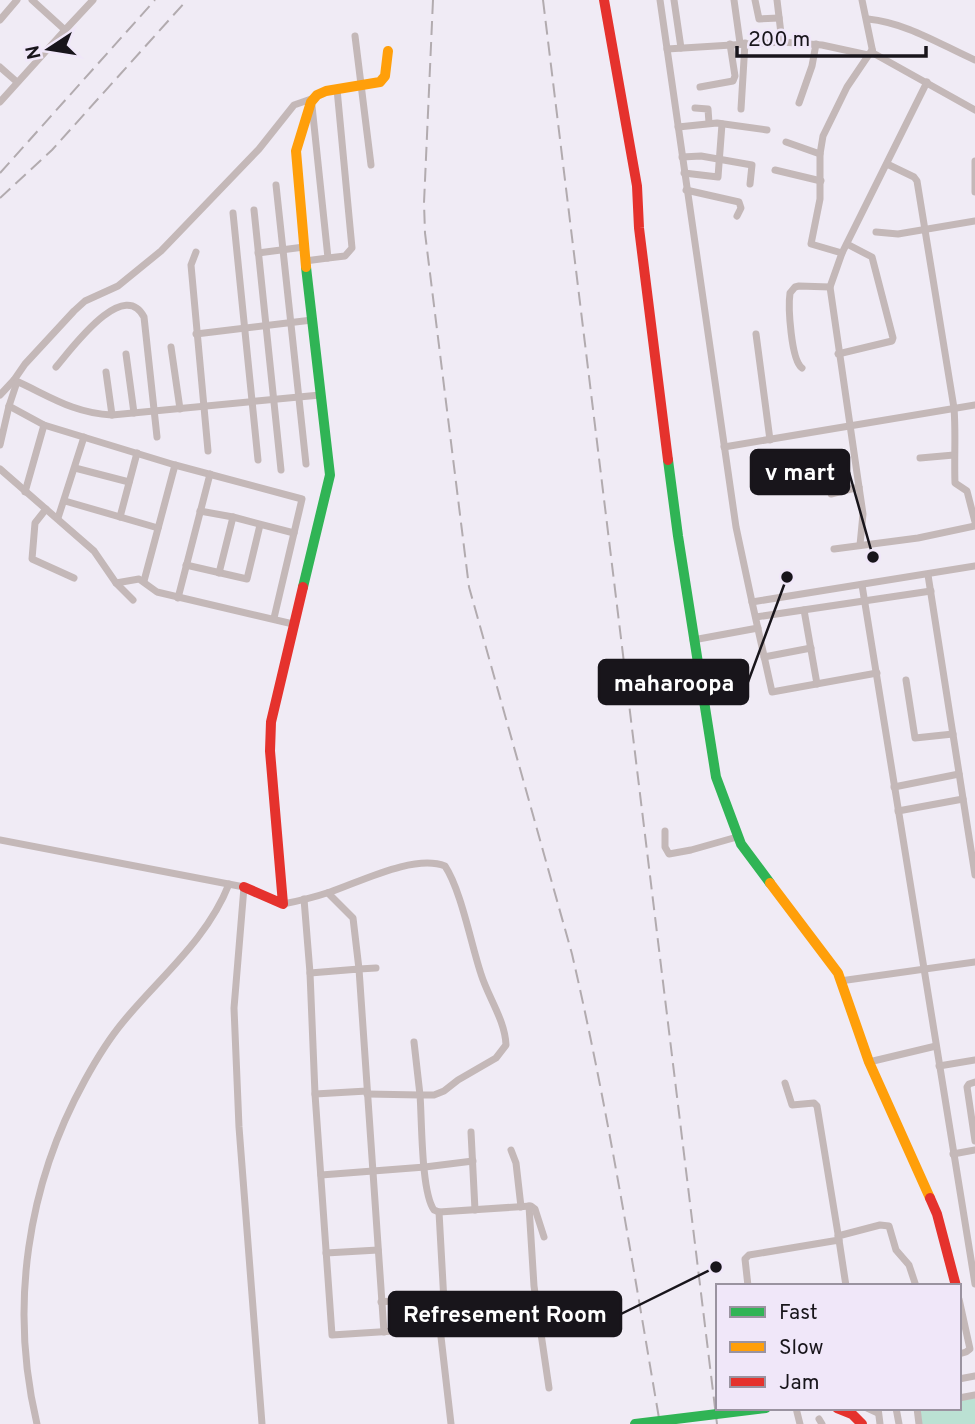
<svg xmlns="http://www.w3.org/2000/svg" width="975" height="1424" font-family="Overpass,sans-serif">
<style>
.green{fill:#bbe1d3}
.lines{fill:none;stroke-linecap:round;stroke-linejoin:round}
.street{stroke:#c4b8b8;stroke-width:7}
.fast{stroke:#30b455;stroke-width:10}
.slow{stroke:#ff9f0a;stroke-width:10}
.jam{stroke:#e5322d;stroke-width:10}
.rail{stroke:#b2abaf;stroke-width:2;stroke-dasharray:14 7;stroke-linecap:butt}
.fast-bridge{stroke:#30b455;stroke-width:10}
.leader{fill:none;stroke:#18151b;stroke-width:2.5}
.callout-dot{fill:#18151b;stroke:#f0e7f9;stroke-width:2.5}
.callout{fill:#18151b;stroke:#18151b;stroke-width:2.5}
.callout-label{font-size:23px;text-anchor:middle;font-weight:bold;fill:#fff}
</style>
<rect width="100%" height="100%" fill="#f0ebf5"/>
<path class="green" d="M975,1398V1424H922L920,1408H959V1401Z"/>
<g class="lines">
<g class="street">
<path d="M32,0L65,30L93,0"/>
<path d="M660,0L736,527L752,602L975,566"/>
<path d="M674,0L681,48"/>
<path d="M734,0L740,43"/>
<path d="M755,0L759,19L779,18"/>
<path d="M777,0L782,42"/>
<path d="M862,0L873,53L975,110"/>
<path d="M868,19C907,23 939,44 975,60"/>
<path d="M0,20L17,0"/>
<path d="M355,36L371,165"/>
<path d="M667,49L782,42L822,45L868,55"/>
<path d="M0,67L17,82"/>
<path d="M700,87L733,81L735,76L730,44"/>
<path d="M0,102L65,30"/>
<path d="M799,103L812,66L816,44"/>
<path d="M695,108L708,109L709,123"/>
<path d="M741,109L745,43"/>
<path d="M678,127L717,123L767,130"/>
<path d="M786,142L820,154"/>
<path d="M682,157L701,156L752,165L750,184"/>
<path d="M975,161V192"/>
<path d="M887,164L914,177L917,181L954,408C956,434 954,457 955,483L967,491L975,522"/>
<path d="M775,170L821,181"/>
<path d="M684,173L718,177L722,124"/>
<path d="M276,185L306,464"/>
<path d="M686,190L739,202L741,208L737,216"/>
<path d="M254,210L281,470"/>
<path d="M233,213L258,460"/>
<path d="M876,232L898,234L975,221"/>
<path d="M196,252L191,265L208,451"/>
<path d="M258,253L304,247"/>
<path d="M842,253L811,244L820,199V154L823,136L847,87L872,50"/>
<path d="M328,258L345,256L352,248L337,89"/>
<path d="M305,261L328,258L312,106"/>
<path d="M196,334L312,320"/>
<path d="M756,334L770,440"/>
<path d="M171,347L180,409"/>
<path d="M126,354L134,413"/>
<path d="M838,354L892,341L893,338L872,257L847,244"/>
<path d="M56,367C70,351 123,277 144,317L157,437"/>
<path d="M802,368C791,360 788,307 790,293L795,287L799,286L830,287"/>
<path d="M106,372L112,415"/>
<path d="M14,380L25,364L74,311L85,301L118,286L161,251L259,149L294,105L314,98"/>
<path d="M0,395L14,380C48,395 72,413 112,415L320,395"/>
<path d="M9,406L44,425L175,465L302,499L274,618"/>
<path d="M0,445L9,406L17,382"/>
<path d="M724,447L975,405"/>
<path d="M920,458L954,455"/>
<path d="M75,468L129,482"/>
<path d="M0,469L94,551L116,583L133,600"/>
<path d="M25,492L44,425"/>
<path d="M831,494L859,487"/>
<path d="M65,501L158,528"/>
<path d="M46,509L35,523L32,559L74,578"/>
<path d="M200,511L233,517"/>
<path d="M120,517L137,453"/>
<path d="M58,518L84,437"/>
<path d="M860,545L863,514L859,487L830,287L842,253L927,82"/>
<path d="M834,549L918,538L975,526"/>
<path d="M186,565L247,579L260,525"/>
<path d="M219,573L233,517L294,533"/>
<path d="M928,575L975,875"/>
<path d="M144,581L175,465"/>
<path d="M116,583L139,579L157,592L293,624"/>
<path d="M862,585L975,1284"/>
<path d="M178,598L210,474"/>
<path d="M752,602L772,692L877,673"/>
<path d="M804,610L817,684"/>
<path d="M756,617L931,591"/>
<path d="M693,640L758,628"/>
<path d="M764,657L811,648"/>
<path d="M906,680L915,738L953,734"/>
<path d="M894,787L959,774"/>
<path d="M898,811L963,799"/>
<path d="M665,831V847L669,854L691,850L737,837"/>
<path d="M0,840L244,887L234,1008L239,1127L262,1424"/>
<path d="M328,893L353,918L359,969L376,968"/>
<path d="M304,899L310,973L315,1094L332,1335L441,1328"/>
<path d="M283,904C299,901 315,897 330,892C360,882 414,854 445,866C461,890 471,944 481,974C488,997 505,1020 506,1045L496,1058L458,1080L444,1091L434,1095H420L414,1042"/>
<path d="M310,973L359,969L384,1332"/>
<path d="M840,981L975,962"/>
<path d="M869,1062L936,1046"/>
<path d="M939,1066L975,1060"/>
<path d="M975,1082L969,1084L967,1087L975,1141"/>
<path d="M785,1083L792,1105L814,1103L817,1106L839,1240"/>
<path d="M315,1094L367,1091"/>
<path d="M367,1094L420,1095C422,1120 421,1192 434,1210L439,1212L531,1206L535,1209L544,1237"/>
<path d="M471,1132L475,1210"/>
<path d="M511,1150L516,1163L521,1207"/>
<path d="M953,1154L975,1150"/>
<path d="M321,1175L425,1167L473,1161"/>
<path d="M529,1206L534,1286L549,1388"/>
<path d="M439,1212L444,1302"/>
<path d="M838,1236L880,1225L889,1226L896,1250L909,1265L916,1286"/>
<path d="M326,1253L378,1250"/>
<path d="M748,1286L745,1259L749,1255L839,1240L846,1286"/>
<path d="M959,1299L970,1349L966,1352L959,1354"/>
<path d="M381,1302L426,1297L435,1299L437,1302L451,1424"/>
<path d="M959,1379L975,1376"/>
<path d="M959,1398L975,1395"/>
<path d="M796,1408L800,1424"/>
<path d="M867,1408L878,1413"/>
<path d="M878,1408L880,1424"/>
<path d="M896,1408L899,1424"/>
<path d="M917,1408L919,1424"/>
<path d="M819,1419L822,1424"/>
<path d="M37,1424C9,1307 27,1185 85,1080C96,1060 108,1040 123,1022C160,977 207,940 229,884"/>
</g>
<g class="fast">
<path d="M668,460L678,536L716,777L741,844L770,883"/>
<path d="M303,587L330,475L306,267"/>
</g>
<g class="slow">
<path d="M306,267L296,151L311,102L317,95L326,91L380,82L385,76L388,51"/>
<path d="M770,883L838,973L869,1062L930,1198"/>
</g>
<g class="jam">
<path d="M604,0L637,186L639,228L668,460"/>
<path d="M244,887L283,904L270,751L271,722L303,587"/>
<path d="M930,1198L937,1214L956,1286"/>
<path d="M837,1408L852,1414L862,1424"/>
</g>
<g class="rail">
<path d="M433,0L424,203L425,233L469,587L572,954C608,1109 633,1267 660,1424"/>
<path d="M543,0L717,1424"/>
<path d="M0,173L155,0"/>
<path d="M0,198L52,150L187,0"/>
</g>
<path class="fast-bridge" d="M635,1424L766,1408"/>
</g>
<path class="leader" d="M873 557L849 472M787 577L748 682M716 1267L621 1314"/>
<g class="callout-dot">
<circle cx="873" cy="557" r="7"/>
<circle cx="787" cy="577" r="7"/>
<circle cx="716" cy="1267" r="7"/>
</g>
<g class="callout">
<rect x="751" y="450" width="98" height="44" rx="7"/>
<rect x="599" y="660" width="149" height="44" rx="7"/>
<rect x="389" y="1292" width="232" height="44" rx="7"/>
</g>
<g class="callout-label">
<text x="800" y="480">v mart</text>
<text x="674" y="691">maharoopa</text>
<text x="505" y="1322">Refresement Room</text>
</g>
<rect x="716" y="1284" width="245" height="126" fill="#f0e7f9" stroke="#9a93a0" stroke-width="2"/>
<rect x="730" y="1307" width="35" height="10" fill="#30b455" stroke="#9a93a0" stroke-width="2"/>
<text x="779" y="1319" font-size="21" fill="#18151b">Fast</text>
<rect x="730" y="1342" width="35" height="10" fill="#ff9f0a" stroke="#9a93a0" stroke-width="2"/>
<text x="779" y="1354" font-size="21" fill="#18151b">Slow</text>
<rect x="730" y="1377" width="35" height="10" fill="#e5322d" stroke="#9a93a0" stroke-width="2"/>
<text x="779" y="1389" font-size="21" fill="#18151b">Jam</text>
<g transform="translate(49 49) rotate(258)" stroke="#f0e7f9" stroke-width="5" paint-order="stroke">
<path d="M0-5L12 26L0 18L-12 26Z" fill="#18151b"/>
<text y="-10" font-size="19" font-weight="bold" text-anchor="middle" fill="#18151b">N</text>
</g>
<path d="M737 46v10h189v-10" fill="none" stroke="#18151b" stroke-width="3.5"/>
<text x="748" y="46" font-size="21" fill="#18151b" stroke="#f0e7f9" stroke-width="5" paint-order="stroke">200 m</text>
</svg>
